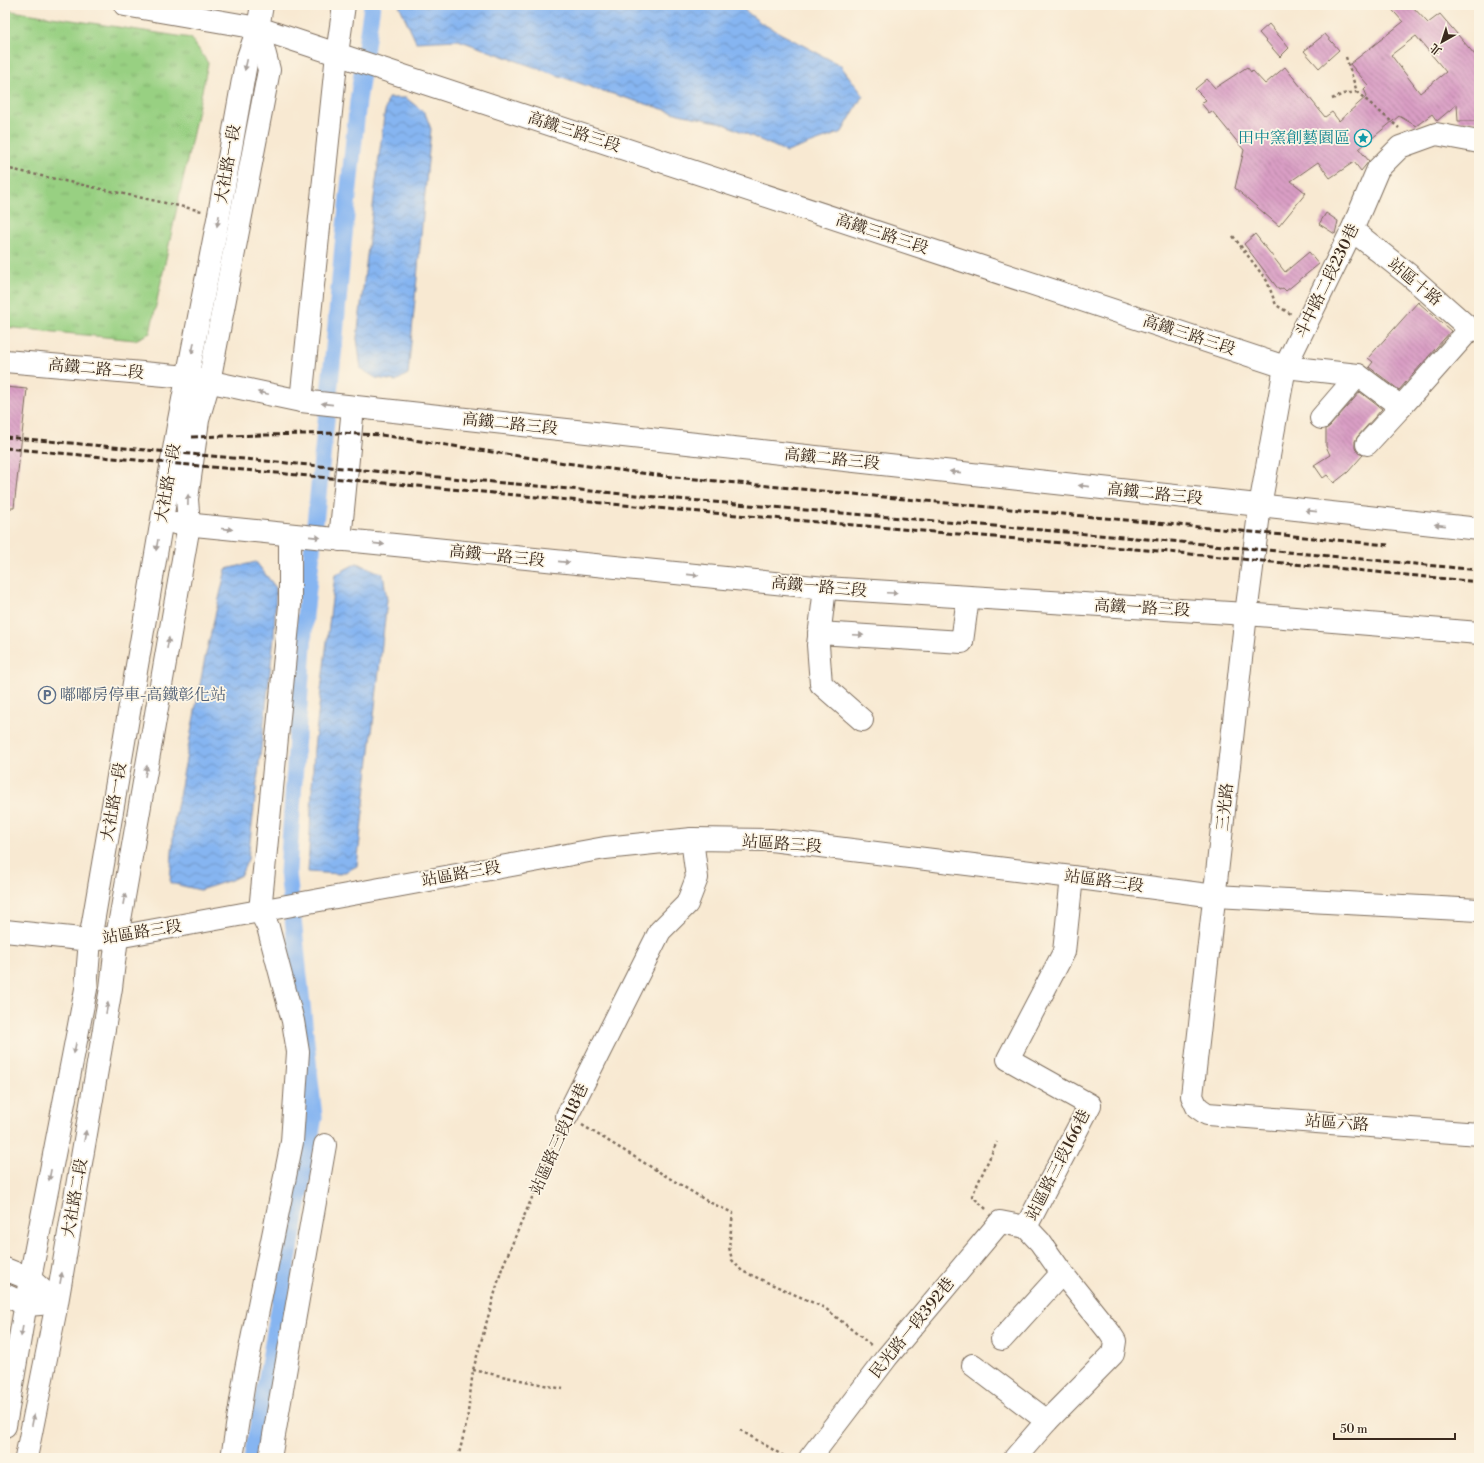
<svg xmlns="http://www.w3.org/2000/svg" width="1484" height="1463" font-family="'Libre Bodoni','Noto Serif TC',serif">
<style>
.grass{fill:url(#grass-tufts);stroke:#6a7d50}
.water{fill:url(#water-waves);stroke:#607088}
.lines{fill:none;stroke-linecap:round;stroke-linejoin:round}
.canal{stroke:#86b5f1;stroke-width:17}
.building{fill:url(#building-back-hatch);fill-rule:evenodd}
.minor-casing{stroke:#7d6d5d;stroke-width:24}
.path{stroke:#7d6d5d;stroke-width:2.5;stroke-dasharray:3 3;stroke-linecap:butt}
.minor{stroke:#fff;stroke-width:22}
.rail{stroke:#3b2a1e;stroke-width:3;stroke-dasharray:6 3;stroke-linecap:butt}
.oneway{fill:#a79f9a}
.labels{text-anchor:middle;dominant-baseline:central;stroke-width:3.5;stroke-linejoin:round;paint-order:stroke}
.street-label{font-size:16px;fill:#3b2a1e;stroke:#fcf5e5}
.culture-label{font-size:16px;fill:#0d838f;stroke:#fcf5e5;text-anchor:end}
.service-label{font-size:16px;fill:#4e5e75;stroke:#fcf5e5;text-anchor:start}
</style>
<defs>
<pattern id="grass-tufts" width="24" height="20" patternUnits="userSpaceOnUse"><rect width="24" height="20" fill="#98d082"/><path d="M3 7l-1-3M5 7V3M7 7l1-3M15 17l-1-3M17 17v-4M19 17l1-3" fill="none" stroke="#7da96a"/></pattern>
<pattern id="water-waves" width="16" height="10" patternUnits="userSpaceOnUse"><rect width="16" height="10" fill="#86b5f1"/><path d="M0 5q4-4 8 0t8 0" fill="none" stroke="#6f93c3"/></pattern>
<pattern id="building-back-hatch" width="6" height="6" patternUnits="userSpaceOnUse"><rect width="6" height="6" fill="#d99ec5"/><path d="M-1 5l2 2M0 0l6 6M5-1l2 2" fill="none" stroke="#b1819f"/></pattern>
</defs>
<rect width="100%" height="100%" fill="#fcf5e5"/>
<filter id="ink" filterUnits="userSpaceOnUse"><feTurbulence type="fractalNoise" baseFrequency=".025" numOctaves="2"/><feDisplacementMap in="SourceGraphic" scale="8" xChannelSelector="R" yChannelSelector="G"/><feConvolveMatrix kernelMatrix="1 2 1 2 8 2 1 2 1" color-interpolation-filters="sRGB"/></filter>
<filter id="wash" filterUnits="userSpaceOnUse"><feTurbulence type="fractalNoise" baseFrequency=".012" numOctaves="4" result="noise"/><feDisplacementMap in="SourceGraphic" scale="16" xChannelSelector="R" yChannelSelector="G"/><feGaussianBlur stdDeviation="0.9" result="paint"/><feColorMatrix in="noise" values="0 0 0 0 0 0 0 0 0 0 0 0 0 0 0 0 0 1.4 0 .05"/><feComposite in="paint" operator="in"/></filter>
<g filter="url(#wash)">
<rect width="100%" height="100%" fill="#f8e9d2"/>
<path class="grass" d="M5,10L191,38L208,63L150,333L135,340L5,327Z"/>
<g class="water">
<path d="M399,5H738L761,23L840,65L863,95L842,132L787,152L722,123L679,114L593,88L458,40L416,42Z"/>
<path d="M388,98H406L425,113L431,129L408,374L396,381L376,378L361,369L357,338L384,116Z"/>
<path d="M256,562L276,588L274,638L248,859L241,875L231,880L200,890L170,883L174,823L205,658L226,569Z"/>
<path d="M357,563L383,574L387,600L357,866L341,874L308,872L314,748L335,575Z"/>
</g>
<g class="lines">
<path class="canal" d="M252,1458L314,1117L288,872L305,616L334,347L343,245L358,101L372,5"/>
</g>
<g id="blocks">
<g class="building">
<path d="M1388,5H1411L1428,23L1440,14L1475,55L1479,60V121H1458L1457,104L1437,121L1432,114L1416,126L1399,116L1359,149L1369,161L1361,171L1354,162L1330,178L1318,162L1291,181L1306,193L1279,226L1235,188L1244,150L1212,111L1209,113L1201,103L1206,100L1195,89L1207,79L1215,88L1247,67L1251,72L1252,70L1265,84L1285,67L1325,117L1332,112L1339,121L1367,96L1364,89L1368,85L1350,64L1403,22ZM1416,36L1446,72L1420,93L1391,55Z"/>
<path d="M1269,24L1289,48L1280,57L1259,33Z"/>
<path d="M1325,34L1339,50L1319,68L1304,51Z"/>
<path d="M1326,213L1338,221L1335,234L1319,224Z"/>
<path d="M1255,234L1285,272L1309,252L1319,264L1286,291L1283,288L1279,290L1244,244Z"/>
<path d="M1418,302L1451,331L1399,390L1369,367L1373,362L1368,358Z"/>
<path d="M5,387L27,389L14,508H5Z"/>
<path d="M1360,392L1382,409L1358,436L1355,441V448L1358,453L1363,455L1348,472L1334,483L1327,475L1323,478L1314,465L1330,455L1326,446V429L1330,426Z"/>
</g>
</g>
</g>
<g filter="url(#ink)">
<use href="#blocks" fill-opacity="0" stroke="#7d6d5d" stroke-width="1"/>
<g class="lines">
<defs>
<g id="minor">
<path d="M125,5L258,28L1285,367L1358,375L1401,407L1470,329"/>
<path d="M1479,142L1436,134L1400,147L1378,169L1352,230L1285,367L1260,506L1246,614L1192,1096L1197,1107L1207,1114L1479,1134"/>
<path d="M1352,230L1409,275L1470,329L1479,330"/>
<path d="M5,361L188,377L301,401L1479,529"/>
<path d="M301,401L337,54L344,5"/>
<path d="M1321,418L1358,375"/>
<path d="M1367,444L1401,407"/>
<path d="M175,523L825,588L1246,614L1479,633"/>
<path d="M340,540L353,407"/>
<path d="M825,588L818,645L821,684L862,720"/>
<path d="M819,633L962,642L968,597"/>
<path d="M5,931L90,940L117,937L605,848L692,839L771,840L1072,877L1215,896L1479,910"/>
<path d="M567,1116L660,931L687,904L697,878L692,839"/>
<path d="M1026,1227L1090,1105L1008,1059L1064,952L1072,877"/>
<path d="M5,1269L30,1279L41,1289"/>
<path d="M5,1295L27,1305L40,1304"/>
<path d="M1002,1339L1062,1273"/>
<path d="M973,1365L1047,1421"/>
<path d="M5,1426L30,1279L86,989L90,940L179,420L219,214L246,63L258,28L262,5"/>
<path d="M26,1458L57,1303L111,988L117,937L189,525L187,499L198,420L209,382L269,70L258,28"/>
<path d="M232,1458L246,1369L292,1142L298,1052L293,1021L268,927L260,911L290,605V535"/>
<path d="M270,1458L325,1145"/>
<path d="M810,1458L887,1357L1000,1222L1026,1227"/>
<path d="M1015,1458L1047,1421L1113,1354L1115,1341L1110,1333L1062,1273L1040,1242L1026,1227"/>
</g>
</defs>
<use href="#minor" class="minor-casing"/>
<g class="path">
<path d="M1346,57L1357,92L1399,128"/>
<path d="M1332,99L1343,94L1357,92"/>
<path d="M5,168L202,211"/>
<path d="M1233,236L1267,281L1276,305L1291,314"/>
<path d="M582,1125L707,1201L733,1213L729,1247L732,1260L742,1271L825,1308L872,1346"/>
<path d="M986,1209L972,1196L997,1142"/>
<path d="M473,1370L563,1389"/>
<path d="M740,1430L787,1458"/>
<path d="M458,1458L467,1421L473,1370L502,1268L560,1132"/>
</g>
<use href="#minor" class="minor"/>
<g class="rail">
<path d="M5,437L678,499L1170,541L1479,570"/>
<path d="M192,437L339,433L381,435L558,462L664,476L1388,545"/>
<path d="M5,448L678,510L1169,552L1479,582"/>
</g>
</g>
<defs><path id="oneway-solid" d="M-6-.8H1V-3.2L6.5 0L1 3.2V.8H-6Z"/></defs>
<g class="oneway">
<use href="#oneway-solid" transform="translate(246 65) rotate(103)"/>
<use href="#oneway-solid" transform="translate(218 221) rotate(101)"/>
<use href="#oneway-solid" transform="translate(193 348) rotate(101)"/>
<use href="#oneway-solid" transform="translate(263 393) rotate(-168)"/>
<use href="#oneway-solid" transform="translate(327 404) rotate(-174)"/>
<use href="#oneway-solid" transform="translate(955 472) rotate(-174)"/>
<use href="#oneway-solid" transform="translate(1084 486) rotate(-174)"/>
<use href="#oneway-solid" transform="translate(188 500) rotate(-89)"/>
<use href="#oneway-solid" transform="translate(1311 511) rotate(-174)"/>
<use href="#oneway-solid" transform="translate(1440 525) rotate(-174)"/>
<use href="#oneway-solid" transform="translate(227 529) rotate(5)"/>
<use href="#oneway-solid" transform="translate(315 537) rotate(6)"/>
<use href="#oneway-solid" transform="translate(379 544) rotate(6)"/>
<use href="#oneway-solid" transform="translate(157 545) rotate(100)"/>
<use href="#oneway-solid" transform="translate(564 562) rotate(6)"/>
<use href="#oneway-solid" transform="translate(693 575) rotate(6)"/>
<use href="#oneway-solid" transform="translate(892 593) rotate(3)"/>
<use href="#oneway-solid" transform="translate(858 635) rotate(3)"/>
<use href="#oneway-solid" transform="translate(168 643) rotate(-80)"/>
<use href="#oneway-solid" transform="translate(146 771) rotate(-80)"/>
<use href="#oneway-solid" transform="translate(124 899) rotate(-80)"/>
<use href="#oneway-solid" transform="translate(107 1008) rotate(-80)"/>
<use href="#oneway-solid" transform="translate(75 1048) rotate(101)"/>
<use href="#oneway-solid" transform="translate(85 1136) rotate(-80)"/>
<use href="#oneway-solid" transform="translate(50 1175) rotate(101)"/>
<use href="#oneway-solid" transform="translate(61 1278) rotate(-80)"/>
<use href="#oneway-solid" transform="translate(22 1331) rotate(100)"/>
<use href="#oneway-solid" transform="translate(33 1420) rotate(-79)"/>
</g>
</g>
<defs>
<symbol id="sight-ring" viewBox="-11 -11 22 22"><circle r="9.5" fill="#fcf5e5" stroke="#0f9aa8" stroke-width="1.5"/><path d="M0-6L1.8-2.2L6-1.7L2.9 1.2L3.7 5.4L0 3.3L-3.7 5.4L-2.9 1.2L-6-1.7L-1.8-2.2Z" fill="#0f9aa8"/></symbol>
<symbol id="parking-ring" viewBox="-11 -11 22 22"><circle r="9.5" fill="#fcf5e5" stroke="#5c6f8a" stroke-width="1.5"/><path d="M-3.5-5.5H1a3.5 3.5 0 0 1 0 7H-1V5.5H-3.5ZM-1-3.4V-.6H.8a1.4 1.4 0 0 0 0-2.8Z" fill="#5c6f8a"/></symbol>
</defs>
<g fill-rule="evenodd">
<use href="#sight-ring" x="1353" y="128" width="20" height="20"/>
<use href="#parking-ring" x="37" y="685" width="20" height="20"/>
</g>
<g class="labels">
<g class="street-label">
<text transform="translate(574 132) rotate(18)">高鐵三路三段</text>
<text transform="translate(228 164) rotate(-80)">大社路一段</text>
<text transform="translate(882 234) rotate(18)">高鐵三路三段</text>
<text transform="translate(1327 281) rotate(-64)">斗中路二段230巷</text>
<text transform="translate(1415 282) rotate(40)">站區十路</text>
<text transform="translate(1189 335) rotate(18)">高鐵三路三段</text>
<text transform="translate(96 369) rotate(5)">高鐵二路二段</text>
<text transform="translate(510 424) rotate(6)">高鐵二路三段</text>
<text transform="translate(832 459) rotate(6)">高鐵二路三段</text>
<text transform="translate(168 483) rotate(-80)">大社路一段</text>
<text transform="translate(1155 494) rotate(6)">高鐵二路三段</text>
<text transform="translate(497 556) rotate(6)">高鐵一路三段</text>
<text transform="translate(819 587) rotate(5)">高鐵一路三段</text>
<text transform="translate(1142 608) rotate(3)">高鐵一路三段</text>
<text transform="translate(114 802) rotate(-80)">大社路一段</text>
<text transform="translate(1225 807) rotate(-84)">三光路</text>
<text transform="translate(782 844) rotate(4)">站區路三段</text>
<text transform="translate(461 874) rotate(-10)">站區路三段</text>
<text transform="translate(1104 881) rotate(8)">站區路三段</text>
<text transform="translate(142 932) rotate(-9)">站區路三段</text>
<text transform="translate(1337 1123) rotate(4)">站區六路</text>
<text transform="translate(559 1139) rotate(-66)">站區路三段118巷</text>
<text transform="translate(1058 1165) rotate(-63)">站區路三段166巷</text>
<text transform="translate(75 1198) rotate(-80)">大社路二段</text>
<text transform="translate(912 1328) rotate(-51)">民光路一段392巷</text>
</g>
<g class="culture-label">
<text x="1350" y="138">田中窯創藝園區</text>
</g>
<g class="service-label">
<text x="60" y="695">嘟嘟房停車-高鐵彰化站</text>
</g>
</g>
<rect width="1484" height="1463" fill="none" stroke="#fcf5e5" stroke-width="20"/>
<g transform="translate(1442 42) rotate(219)" stroke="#fcf5e5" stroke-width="3" paint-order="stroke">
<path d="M0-3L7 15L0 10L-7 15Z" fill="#3b2a1e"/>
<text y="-6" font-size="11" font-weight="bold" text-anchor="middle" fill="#3b2a1e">北</text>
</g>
<path d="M1334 1433v6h121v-6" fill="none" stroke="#3b2a1e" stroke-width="2"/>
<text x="1340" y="1433" font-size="12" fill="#3b2a1e" stroke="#fcf5e5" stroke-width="3" paint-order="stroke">50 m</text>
</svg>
